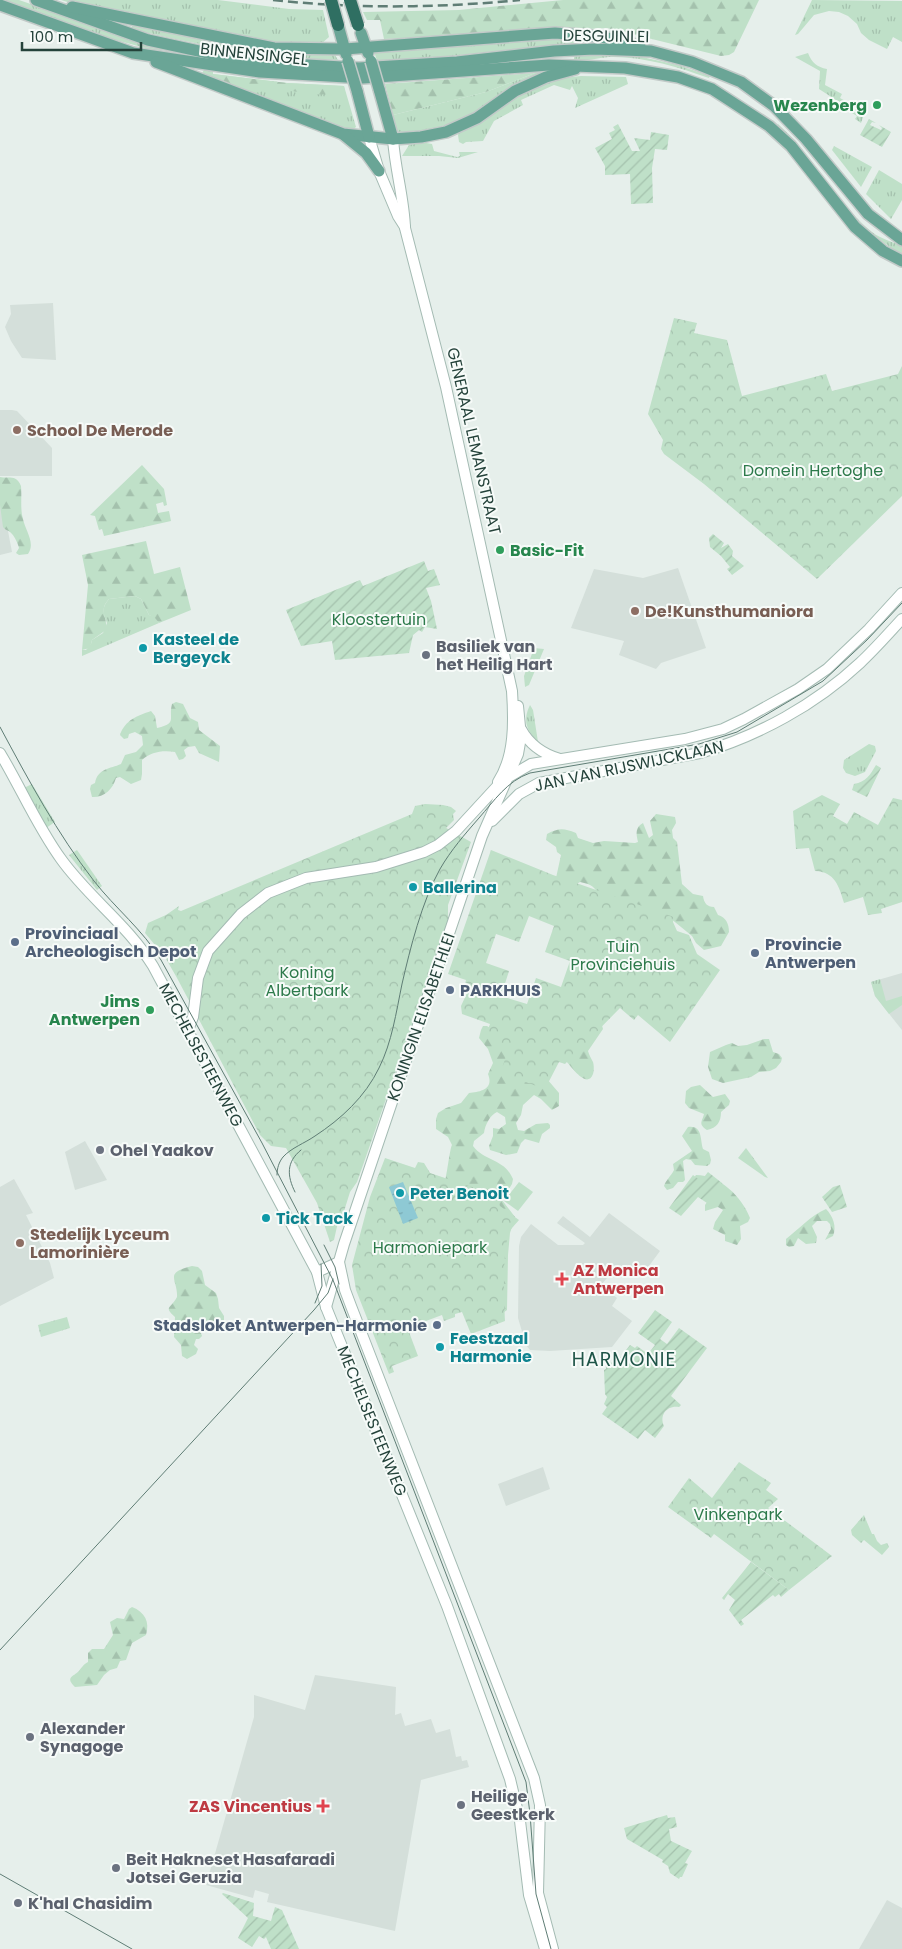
<svg xmlns="http://www.w3.org/2000/svg" width="902" height="1949" font-family="Poppins,sans-serif">
<style>
.built{fill:#d4dfda}
.grass{fill:url(#grass-tufts)}
.forest{fill:url(#forest-firs)}
.park{fill:url(#park-crowns);fill-rule:evenodd}
.garden{fill:url(#garden-furrows)}
.pitch{fill:#bfe0c8}
.water{fill:url(#water-ripples)}
.lines{fill:none;stroke-linecap:round;stroke-linejoin:round}
.secondary-casing{stroke:#a4bbb3;stroke-width:12}
.primary-casing{stroke:#c2cac8;stroke-width:14}
.secondary{stroke:#fff;stroke-width:10}
.primary{stroke:#6aa596;stroke-width:11}
.tram{stroke:#5f7d75;stroke-width:1}
.rail{stroke:#5f7d75;stroke-width:2.5;stroke-dasharray:10 5;stroke-linecap:butt}
.primary-bridge-casing{stroke:#c2cac8;stroke-width:14;stroke-linecap:butt}
.highway-bridge-casing{stroke:#c2cac8;stroke-width:15;stroke-linecap:butt}
.primary-bridge{stroke:#6aa596;stroke-width:11}
.highway-bridge{stroke:#2f6f62;stroke-width:12}
.leisure-dot{fill:#2e9e5b;stroke:#f7fbf9;stroke-width:2}
.education-dot{fill:#8d6e63;stroke:#f7fbf9;stroke-width:2}
.culture-dot{fill:#0f9aa8;stroke:#f7fbf9;stroke-width:2}
.worship-dot{fill:#6b7280;stroke:#f7fbf9;stroke-width:2}
.service-dot{fill:#5c6f8a;stroke:#f7fbf9;stroke-width:2}
.health-dot{fill:#e0444e;stroke:#f7fbf9;stroke-width:2}
.labels{text-anchor:middle;dominant-baseline:central;stroke-width:4;stroke-linejoin:round;paint-order:stroke}
.street-label{font-size:16px;fill:#24423a;stroke:#f7fbf9}
.leisure-label{font-size:16px;font-weight:bold;fill:#27864d;stroke:#f7fbf9;text-anchor:end}
.education-label{font-size:16px;font-weight:bold;fill:#785e54;stroke:#f7fbf9;text-anchor:start}
.park-label{font-size:16px;fill:#2d7a4b;stroke:#f7fbf9}
.culture-label{font-size:16px;font-weight:bold;fill:#0d838f;stroke:#f7fbf9;text-anchor:start}
.worship-label{font-size:16px;font-weight:bold;fill:#5b616d;stroke:#f7fbf9;text-anchor:start}
.service-label{font-size:16px;font-weight:bold;fill:#4e5e75;stroke:#f7fbf9;text-anchor:start}
.health-label{font-size:16px;font-weight:bold;fill:#be3a42;stroke:#f7fbf9;text-anchor:start}
.quarter-label{font-size:19px;letter-spacing:1px;fill:#1f5548;stroke:#f7fbf9}
</style>
<defs>
<pattern id="grass-tufts" width="24" height="20" patternUnits="userSpaceOnUse" patternTransform="scale(1.25)"><rect width="24" height="20" fill="#bfe0c8"/><path d="M3 7l-1-3M5 7V3M7 7l1-3M15 17l-1-3M17 17v-4M19 17l1-3" fill="none" stroke="#a4c1ad"/></pattern>
<pattern id="forest-firs" width="22" height="20" patternUnits="userSpaceOnUse" patternTransform="scale(1.25)"><rect width="22" height="20" fill="#bfe0c8"/><path d="M5 1l3.5 6h-7zM16 11l3.5 6h-7z" fill="#a4c1ad"/></pattern>
<pattern id="park-crowns" width="20" height="18" patternUnits="userSpaceOnUse" patternTransform="scale(1.25)"><rect width="20" height="18" fill="#bfe0c8"/><path d="M2 6a3 3 0 1 1 6 0M12 15a3 3 0 1 1 6 0" fill="none" stroke="#a4c1ad"/></pattern>
<pattern id="garden-furrows" width="10" height="10" patternUnits="userSpaceOnUse" patternTransform="scale(1.25)"><rect width="10" height="10" fill="#bfe0c8"/><path d="M-1 1l2-2M0 10L10 0M9 11l2-2" fill="none" stroke="#a4c1ad"/></pattern>
<pattern id="water-ripples" width="26" height="14" patternUnits="userSpaceOnUse" patternTransform="scale(1.25)"><rect width="26" height="14" fill="#8ec9d4"/><path d="M2 4q2-2 4 0t4 0M15 11q2-2 4 0t4 0" fill="none" stroke="#74a5ad"/></pattern>
</defs>
<rect width="100%" height="100%" fill="#e6efeb"/>
<g class="built">
<path d="M53,303L56,360L22,358L11,341L5,327L11,314L10,305Z"/>
<path d="M0,410H12L17,411L52,448V476H0Z"/>
<path d="M0,489L12,552L0,555Z"/>
<path d="M678,568L706,648L661,663L656,669L619,655L624,641L571,628L594,569L643,578Z"/>
<path d="M902,973V1030L875,996L871,982Z"/>
<path d="M85,1141L107,1180L75,1190L65,1152Z"/>
<path d="M14,1179L33,1213L26,1215L50,1263L54,1278L0,1306V1187Z"/>
<path d="M609,1213L660,1251L646,1270L636,1263L629,1273L624,1269L619,1275L613,1271L601,1285L617,1298L612,1306L632,1321L612,1347L550,1351L530,1350L526,1345L518,1318L519,1246L521,1237L531,1224L558,1245H583L585,1243L557,1223L563,1216L590,1237Z"/>
<path d="M543,1467L550,1489L506,1506L498,1484Z"/>
<path d="M315,1675L396,1687L395,1715L401,1713L405,1726L431,1719L436,1733L450,1729L456,1757L461,1756L462,1761L467,1760L469,1767L421,1780L395,1931L267,1902L269,1894L255,1890L253,1898L206,1885L254,1717V1695L305,1710Z"/>
<path d="M887,1900L902,1908V1949H859Z"/>
</g>
<g class="grass">
<path d="M1,0H19L161,49L160,52L101,36Z"/>
<path d="M61,0H218L289,9L323,10L329,37L321,44L272,43L90,9Z"/>
<path d="M812,0L902,1V42L893,37L887,49L869,40L861,33L857,24L848,16L839,12L829,11L814,15L798,34L795,35Z"/>
<path d="M132,25L290,54L335,55L338,60C272,58 208,47 144,32L132,28Z"/>
<path d="M542,38L579,40L580,43L577,45H551L432,58L379,61H377L374,51Z"/>
<path d="M574,53L642,57L678,65L710,76L709,78C678,67 643,56 609,57C598,58 586,61 574,61Z"/>
<path d="M808,53C812,63 817,67 827,69L825,85L842,94L840,98L865,112L861,123L855,119L857,116L852,113L853,111L819,89L820,71L795,57Z"/>
<path d="M205,70L213,72V74L287,83L344,86L356,127L352,130L347,129L206,77L202,73Z"/>
<path d="M544,72C495,102 459,131 399,133L396,130L393,115L486,92L535,73Z"/>
<path d="M581,76L626,77L628,84L575,108L578,98L572,86L570,90L554,85L521,100L523,105L494,121L483,141L466,142L463,144L459,142L458,135L459,132L488,118L524,91L556,79Z"/>
<path d="M778,124C814,156 835,202 872,232C881,239 892,241 902,247V254C847,225 822,167 777,126Z"/>
<path d="M421,142L432,144L434,151L457,157L460,156L459,152H478L458,158L439,156H402L409,145Z"/>
<path d="M834,146L872,167L861,187L832,150Z"/>
<path d="M879,170L902,184V200L891,219L866,194Z"/>
<path d="M135,596L141,599L149,615L155,617L159,623L82,656V650H86L91,644L92,640L103,633L107,623C103,613 101,608 109,599Z"/>
<path d="M534,648L544,649L529,685L525,687L524,676Z"/>
<path d="M530,705L533,710L538,742C527,731 522,721 530,705Z"/>
<path d="M869,744L875,746L876,751L865,772L855,776L846,773L843,768L844,760Z"/>
<path d="M32,784L55,822L46,828L24,788Z"/>
<path d="M77,850L102,886L97,890L69,855Z"/>
<path d="M880,979L886,1001L902,996V1005L889,1014L875,996L871,982Z"/>
<path d="M746,1148L768,1178L765,1177L738,1158Z"/>
<path d="M67,1317L70,1328L41,1337L38,1325Z"/>
<path d="M864,1515L872,1534H874L877,1541L881,1545L887,1543L889,1547L882,1555L864,1540L861,1543L852,1535L851,1530Z"/>
</g>
<g class="forest">
<path d="M563,0H759L734,52L729,55L721,56L607,28L384,39L380,20H367L363,12L459,10Z"/>
<path d="M205,70L213,72V74L287,83L344,86L345,91C320,99 294,91 268,86L261,92L258,91L253,87L246,85L232,87L204,76L203,71Z"/>
<path d="M535,73L486,92L393,115L385,84Z"/>
<path d="M142,465L164,489L167,505L164,506L163,502L156,504L158,513L169,511L171,521L104,536L102,529L99,530L95,516L90,515Z"/>
<path d="M0,477C9,479 16,474 21,486C22,497 20,509 23,519C25,530 36,543 28,554L19,555L16,553L19,548C18,544 15,537 12,534C9,530 6,531 3,527L0,505Z"/>
<path d="M146,541L154,574L180,567L191,610L159,623L155,618L149,615L141,599L135,596L109,599C98,611 108,616 106,630L92,640L90,648L82,650L88,585L82,555Z"/>
<path d="M176,702L183,704L190,718L198,722L199,730L220,746L219,762L199,753L195,746L188,747L184,750L186,756L183,759L179,760L175,752C162,750 151,752 142,760V774L141,780L131,784L120,777L116,778C113,789 104,798 92,797L90,789L91,785L95,783C98,768 110,769 121,764L125,755L136,752L143,745L142,736L135,732L129,734L128,738L124,739L120,735C125,720 137,716 151,711L155,716L157,728C178,723 168,719 172,704Z"/>
<path d="M656,814L675,817L676,823L672,830L673,838L677,842L682,884L693,894L703,896C704,903 707,907 714,907L718,915C726,917 729,924 729,932L721,946L704,950L696,943L692,936L670,918L598,893C593,885 589,884 580,882L575,885L556,878L561,855L557,852L556,847L546,840L547,834C559,828 563,828 576,833L578,838L593,843L604,841L635,843L638,842C636,834 635,827 643,823L649,838L653,835L650,821Z"/>
<path d="M601,1022L603,1029L588,1051C589,1055 591,1058 593,1062C594,1065 594,1071 593,1074C587,1090 571,1066 566,1061H554L547,1079L559,1093V1106L552,1110L541,1099L534,1095L523,1105L521,1115L516,1123L518,1130L524,1131L536,1124L548,1123L550,1125V1128L542,1134L539,1143L525,1139L521,1143L517,1153L506,1155L490,1150L489,1146L493,1136V1128L499,1129L506,1124L505,1117L497,1112C490,1115 485,1125 484,1133L474,1141L473,1146C485,1162 504,1158 513,1179L512,1184L502,1200L515,1217L510,1233L508,1255L507,1310L503,1313L412,1174L418,1162L424,1163L432,1176L445,1181C447,1174 450,1148 452,1145L448,1137L436,1129V1119L438,1113L446,1108L461,1103L469,1093C481,1092 494,1089 488,1074L493,1063L488,1049L479,1038L481,1030L483,1026H487L490,1028Z"/>
<path d="M764,1039H769L773,1052L779,1054L782,1058L781,1062L776,1068L770,1071L759,1072L751,1077L723,1083L712,1079L708,1067L710,1052L726,1045L732,1043L738,1046L747,1045Z"/>
<path d="M700,1085L713,1097L725,1094L730,1101L729,1105L721,1112C721,1122 717,1128 707,1130C698,1124 702,1122 704,1114L689,1108L685,1103L686,1091L691,1087Z"/>
<path d="M688,1127C703,1125 700,1140 703,1149L709,1152L711,1160L710,1164L707,1166L695,1165L691,1160L686,1159L683,1161L685,1180L683,1182H678L673,1188L667,1190L664,1186C666,1180 671,1176 674,1170L673,1164L692,1151L682,1136Z"/>
<path d="M696,1175C720,1175 742,1197 750,1218L748,1222L740,1226L741,1239L737,1245L725,1241V1235L713,1229L715,1222L723,1210L718,1207L705,1211V1205L712,1195L693,1179Z"/>
<path d="M826,1209C833,1216 837,1227 833,1236L825,1240L831,1229L830,1224L827,1221H817L812,1226L817,1237L816,1243L806,1244L798,1238L794,1246L789,1247L786,1245V1239C798,1230 811,1215 826,1209Z"/>
<path d="M192,1266L198,1267L202,1271L205,1285L216,1293L218,1299L219,1308L224,1316V1326L221,1328L202,1327L200,1330L202,1336L199,1339H196L194,1345L198,1349L196,1354L187,1359L182,1356L181,1345L174,1337L175,1317C163,1306 171,1309 177,1297C178,1279 163,1273 192,1266Z"/>
<path d="M132,1607C145,1612 150,1622 146,1635L132,1643L126,1660L120,1661L117,1668L110,1670L104,1675L97,1685L75,1687C65,1677 73,1677 79,1671C82,1667 83,1665 88,1662V1653L92,1649H104L113,1635L110,1622L117,1618L124,1619L129,1609Z"/>
</g>
<g class="park">
<path d="M674,318L697,323L694,333L727,340L742,396L826,374L832,391L898,374L902,366V496L817,579L704,484L664,454L661,449L663,440L648,414Z"/>
<path d="M822,795L840,804L833,816L847,824L854,812L878,825L893,798L902,800V902L881,909L882,913L868,915L863,897L844,903C839,886 835,872 815,871L809,848L796,849L793,811Z"/>
<path d="M425,804L443,805L451,807L456,811L453,814L454,820L446,828L471,842L448,905V921L362,1168L357,1182L350,1192L341,1221L338,1222L334,1240L330,1242L317,1203L286,1148L271,1146L260,1135L177,978L165,957L145,933L148,923L166,915L179,906L178,910L181,911L412,814L415,806Z"/>
<path d="M491,850L553,875L674,917L673,922L677,931L689,935L697,954L720,970L670,1042L638,1015L634,1020L620,1008L565,1064L559,1062L545,1089L500,1073L510,1046L485,1037L490,1024L462,1014L461,1006L467,993L464,988L466,980L448,974ZM529,916L554,926L545,952L570,961L561,987L536,978L527,1004L501,996L509,971L486,963L496,934L519,942Z"/>
<path d="M385,1158L496,1195L500,1206L519,1220C516,1224 511,1228 509,1233C502,1252 504,1300 505,1321L471,1334L462,1312L455,1314V1317L444,1321L442,1315L426,1321L428,1327L409,1332L418,1356L392,1366L394,1372L389,1374L356,1290L352,1265L370,1197Z"/>
<path d="M739,1462L771,1483L766,1490L778,1499L768,1508L832,1556L789,1590L714,1534L711,1538L668,1507L689,1478L712,1498Z"/>
</g>
<g class="garden">
<path d="M869,119L876,123L872,122L870,125L881,130L882,128L879,125L891,132L882,147L860,135Z"/>
<path d="M618,124L632,151H640L634,138L650,140L651,132L669,135L667,150L655,149L652,168L653,203L631,204L630,174L605,175V166L595,148L612,139L609,133L615,130L613,127Z"/>
<path d="M713,534L724,543L721,548L728,544L733,551L732,556L744,566L732,575L727,569L730,567L721,556L710,547L709,538Z"/>
<path d="M424,561L428,571L434,569L440,585L426,588L431,601L437,629L425,627L422,632L419,630L413,635L409,653L335,660L332,641L301,646L286,610L360,580L363,586Z"/>
<path d="M876,765L881,768L867,797L852,790L854,784C866,782 870,775 876,765Z"/>
<path d="M708,1172L722,1183L707,1203L698,1197L681,1216L669,1208L693,1175L701,1181Z"/>
<path d="M840,1185L847,1207L832,1212L822,1197L833,1187Z"/>
<path d="M655,1310L672,1322L660,1339L667,1344L679,1328L707,1348L671,1396L681,1405L679,1407C667,1405 659,1415 664,1426L655,1438L645,1430L638,1439L602,1414L607,1407L604,1404L607,1397L605,1394L604,1370L606,1369V1363L617,1362L630,1345L635,1348L637,1346L648,1354L655,1345L638,1333Z"/>
<path d="M751,1562L789,1590L781,1597L779,1594L775,1597L773,1595L741,1620L744,1624L741,1626L729,1610L735,1600L728,1594L724,1600L722,1598Z"/>
<path d="M667,1815L668,1818L675,1817L677,1827L669,1829L671,1841L692,1851L685,1863L688,1864L682,1877H680L679,1879L670,1873L668,1866L662,1862L663,1860L627,1839L624,1828Z"/>
<path d="M223,1893L254,1903L253,1916L271,1921L275,1907L282,1910L299,1949H271L266,1937L264,1939L259,1936L252,1947L238,1938L248,1918L222,1894Z"/>
</g>
<path class="pitch" d="M519,1182L533,1192L518,1211L504,1201Z"/>
<path class="water" d="M403,1182L418,1218L403,1224L389,1187Z"/>
<g class="lines">
<defs>
<g id="secondary">
<path d="M369,137L379,171L398,216L405,227"/>
<path d="M393,139C395,169 404,198 405,228L446,387L512,691C514,721 515,756 498,782"/>
<path d="M521,729C529,744 543,754 560,759"/>
<path d="M0,753C21,788 37,826 61,859C88,897 128,925 153,966L317,1272L326,1307L447,1606L510,1779L520,1821L529,1895L545,1949"/>
<path d="M492,821L519,794L539,783L700,753C758,736 815,705 860,663C875,649 888,634 902,619"/>
<path d="M188,1030L193,1017L198,978L208,951L241,914L268,893L306,878L376,867L424,852L438,845L456,831L502,781L531,764L685,739L723,729L744,719L798,689L827,669L869,629L902,593"/>
<path d="M339,1262L345,1290L351,1306L534,1778L540,1805L538,1893L553,1949"/>
<path d="M317,1272L339,1262"/>
<path d="M326,1307L344,1244L482,836L518,754L521,737L518,706"/>
</g>
<g id="primary">
<path d="M36,0L148,40L231,58L273,63L359,68L457,62L554,51L594,49L651,51L692,62L741,82L774,106L806,139L868,214L902,240"/>
<path d="M0,5L133,53L260,72L363,78L549,65L625,68L678,77L712,89L769,126L791,146L855,227L883,251L902,261"/>
<path d="M72,7L274,48L345,49L555,33L594,36L625,41L640,47"/>
<path d="M338,25L346,54"/>
<path d="M361,33L368,53"/>
<path d="M156,62L343,134L393,139L421,137L446,132L477,118L515,91L546,77L575,69"/>
<path d="M379,89L393,139"/>
<path d="M357,91L369,137"/>
<path d="M344,135L366,153L379,171"/>
</g>
</defs>
<use href="#secondary" class="secondary-casing"/>
<use href="#primary" class="primary-casing"/>
<use href="#secondary" class="secondary"/>
<use href="#primary" class="primary"/>
<g class="tram">
<path d="M0,727C29,781 57,833 94,881C115,908 143,930 161,960L262,1143L333,1280L526,1782L530,1814L536,1894L551,1949"/>
<path d="M277,1175C277,1168 279,1162 283,1157C291,1148 305,1143 315,1136C341,1119 365,1097 379,1068C392,1042 396,1013 402,984C410,949 422,901 440,869C451,850 465,834 479,818C494,801 507,781 530,773L699,744L737,732L823,681L867,640L902,603"/>
<path d="M295,1192C287,1176 286,1162 301,1150"/>
<path d="M324,1245L335,1267L339,1284"/>
<path d="M315,1303L322,1286L321,1264"/>
<path d="M0,1650L314,1310L328,1293L333,1279"/>
<path d="M0,1874L132,1949"/>
</g>
<path class="rail" d="M273,0C355,9 438,8 520,0"/>
<defs>
<g id="primary-bridge">
<path d="M348,61L357,91"/>
<path d="M371,61L379,89"/>
</g>
<g id="highway-bridge">
<path d="M331,0L338,25"/>
<path d="M350,0L358,25"/>
</g>
</defs>
<use href="#primary-bridge" class="primary-bridge-casing"/>
<use href="#highway-bridge" class="highway-bridge-casing"/>
<use href="#primary-bridge" class="primary-bridge"/>
<use href="#highway-bridge" class="highway-bridge"/>
</g>
<g class="leisure-dot">
<circle cx="877" cy="105" r="5"/>
<circle cx="500" cy="550" r="5"/>
<circle cx="150" cy="1010" r="5"/>
</g>
<g class="education-dot">
<circle cx="17" cy="430" r="5"/>
<circle cx="635" cy="611" r="5"/>
<circle cx="20" cy="1243" r="5"/>
</g>
<g class="culture-dot">
<circle cx="143" cy="648" r="5"/>
<circle cx="413" cy="887" r="5"/>
<circle cx="400" cy="1193" r="5"/>
<circle cx="266" cy="1218" r="5"/>
<circle cx="440" cy="1347" r="5"/>
</g>
<g class="worship-dot">
<circle cx="426" cy="655" r="5"/>
<circle cx="100" cy="1150" r="5"/>
<circle cx="30" cy="1737" r="5"/>
<circle cx="461" cy="1805" r="5"/>
<circle cx="116" cy="1868" r="5"/>
<circle cx="18" cy="1903" r="5"/>
</g>
<g class="service-dot">
<circle cx="15" cy="942" r="5"/>
<circle cx="755" cy="953" r="5"/>
<circle cx="450" cy="990" r="5"/>
<circle cx="437" cy="1325" r="5"/>
</g>
<g class="health-dot">
<path d="M559.5 1271.5h5v5h5v5h-5v5h-5v-5h-5v-5h5z"/>
<path d="M320.5 1798.5h5v5h5v5h-5v5h-5v-5h-5v-5h5z"/>
</g>
<g class="labels">
<g class="street-label">
<text transform="translate(606 36) rotate(1)">DESGUINLEI</text>
<text transform="translate(254 54) rotate(6)">BINNENSINGEL</text>
<text transform="translate(474 441) rotate(77)">GENERAAL LEMANSTRAAT</text>
<text transform="translate(629 766) rotate(-12)">JAN VAN RIJSWIJCKLAAN</text>
<text transform="translate(421 1017) rotate(-71)">KONINGIN ELISABETHLEI</text>
<text transform="translate(201 1055) rotate(62)">MECHELSESTEENWEG</text>
<text transform="translate(372 1421) rotate(68)">MECHELSESTEENWEG</text>
</g>
<g class="leisure-label">
<text x="867" y="105">Wezenberg</text>
<text x="510" y="550" text-anchor="start">Basic-Fit</text>
<text x="140" y="1001">Jims<tspan x="140" dy="18">Antwerpen</tspan></text>
</g>
<g class="education-label">
<text x="27" y="430">School De Merode</text>
<text x="645" y="611">De!Kunsthumaniora</text>
<text x="30" y="1234">Stedelijk Lyceum<tspan x="30" dy="18">Lamorinière</tspan></text>
</g>
<g class="park-label">
<text x="813" y="470">Domein Hertoghe</text>
<text x="379" y="619">Kloostertuin</text>
<text x="623" y="946">Tuin<tspan x="623" dy="18">Provinciehuis</tspan></text>
<text x="307" y="972">Koning<tspan x="307" dy="18">Albertpark</tspan></text>
<text x="430" y="1247">Harmoniepark</text>
<text x="738" y="1514">Vinkenpark</text>
</g>
<g class="culture-label">
<text x="153" y="639">Kasteel de<tspan x="153" dy="18">Bergeyck</tspan></text>
<text x="423" y="887">Ballerina</text>
<text x="410" y="1193">Peter Benoit</text>
<text x="276" y="1218">Tick Tack</text>
<text x="450" y="1338">Feestzaal<tspan x="450" dy="18">Harmonie</tspan></text>
</g>
<g class="worship-label">
<text x="436" y="646">Basiliek van<tspan x="436" dy="18">het Heilig Hart</tspan></text>
<text x="110" y="1150">Ohel Yaakov</text>
<text x="40" y="1728">Alexander<tspan x="40" dy="18">Synagoge</tspan></text>
<text x="471" y="1796">Heilige<tspan x="471" dy="18">Geestkerk</tspan></text>
<text x="126" y="1859">Beit Hakneset Hasafaradi<tspan x="126" dy="18">Jotsei Geruzia</tspan></text>
<text x="28" y="1903">K'hal Chasidim</text>
</g>
<g class="service-label">
<text x="25" y="933">Provinciaal<tspan x="25" dy="18">Archeologisch Depot</tspan></text>
<text x="765" y="944">Provincie<tspan x="765" dy="18">Antwerpen</tspan></text>
<text x="460" y="990">PARKHUIS</text>
<text x="427" y="1325" text-anchor="end">Stadsloket Antwerpen-Harmonie</text>
</g>
<g class="health-label">
<text x="573" y="1270">AZ Monica<tspan x="573" dy="18">Antwerpen</tspan></text>
<text x="312" y="1806" text-anchor="end">ZAS Vincentius</text>
</g>
<g class="quarter-label">
<text x="624" y="1359">HARMONIE</text>
</g>
</g>
<path d="M22 42v8h119v-8" fill="none" stroke="#24423a" stroke-width="2.5"/>
<text x="30" y="42" font-size="15" fill="#24423a" stroke="#f7fbf9" stroke-width="4" paint-order="stroke">100 m</text>
</svg>
